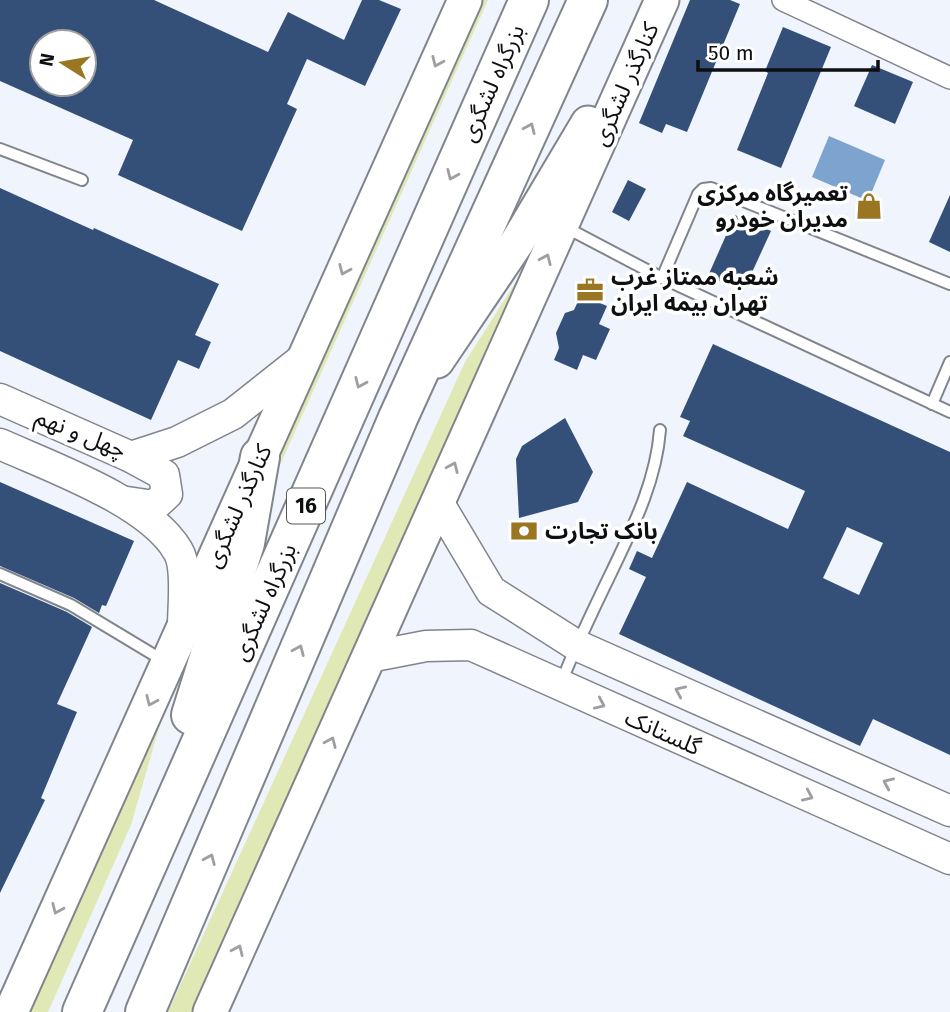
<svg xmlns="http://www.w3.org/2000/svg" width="950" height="1012" font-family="'Fira Sans','Noto Sans Arabic',sans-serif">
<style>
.green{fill:#e0e9b6}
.water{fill:#7da4cf}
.building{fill:#344f78;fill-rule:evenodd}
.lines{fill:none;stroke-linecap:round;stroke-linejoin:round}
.lane-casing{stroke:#80858c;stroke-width:14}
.street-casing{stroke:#80858c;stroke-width:24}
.secondary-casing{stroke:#80858c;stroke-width:33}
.primary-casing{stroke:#80858c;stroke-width:37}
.highway-casing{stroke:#80858c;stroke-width:42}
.lane{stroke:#fff;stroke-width:10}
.street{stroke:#fff;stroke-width:21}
.secondary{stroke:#fff;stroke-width:30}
.primary{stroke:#fff;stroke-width:33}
.highway{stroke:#fff;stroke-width:38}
.oneway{stroke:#9e9fa0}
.labels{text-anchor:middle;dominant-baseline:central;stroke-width:7;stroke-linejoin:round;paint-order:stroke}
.shield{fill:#fff;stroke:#565758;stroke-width:2}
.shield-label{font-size:21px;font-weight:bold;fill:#0d0f11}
.street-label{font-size:23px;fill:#0d0f11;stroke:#fff}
.poi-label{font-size:23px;font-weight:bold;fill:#0d0f11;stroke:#fff;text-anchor:start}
</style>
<rect width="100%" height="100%" fill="#f0f5fd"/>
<g class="green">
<path d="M458,0H488L256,519V452Z"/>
<path d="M529,261L194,1012H168L465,362Z"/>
<path d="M175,672L131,825L48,1012H23Z"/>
</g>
<path class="water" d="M829,136L885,160L868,201L812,177Z"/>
<g class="building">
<path d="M0,0H154L268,52L288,12L344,40L362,0H379L401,9L365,86L307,59L287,104L297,109L242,231L118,175L133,140L0,81ZM42,42H84V84H42Z"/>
<path d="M690,0H730L740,4L687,132L666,124L662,133L639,123Z"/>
<path d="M783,27L831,47L781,168L737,150L768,73L765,71Z"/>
<path d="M872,65L913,82L895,124L854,106Z"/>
<path d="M628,180L646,189L629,221L612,212Z"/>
<path d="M0,188L93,230L94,228L219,284L195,335L211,342L199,369L178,360L151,420L0,351Z"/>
<path d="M950,195V252L929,242Z"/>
<path d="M735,215L771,231L743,292L708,276Z"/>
<path d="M581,295L607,306L599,324L610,329L596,360L583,355L577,370L554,360L559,348L556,333L565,313L574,310Z"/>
<path d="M713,344L950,452V755L873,719L860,746L619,634L646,577L629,569L637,551L652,558L687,482L788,529L805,491L683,436L690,421L680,417ZM847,527L883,543L859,595L823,578Z"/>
<path d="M565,418L593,472L578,502L519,518L516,459L522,446Z"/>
<path d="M0,482L134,541L106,606L102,605L99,613L74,598L0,566Z"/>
<path d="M0,583L67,612L92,627L57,704L77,712L41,798L45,800L0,893Z"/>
</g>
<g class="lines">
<defs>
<g id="lane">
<path d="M0,149L82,180"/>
<path d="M565,227L662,278L950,412"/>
<path d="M662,278L698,194L703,189L711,188L950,284"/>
<path d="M932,404L950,362"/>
<path d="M0,574L71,605L164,661"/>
<path d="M561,683C576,645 594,608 612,571C634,525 656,481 660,430"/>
</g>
<path id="street" d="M783,0L950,78"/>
<g id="secondary">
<path d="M0,399L131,457L164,475L167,494L154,506L127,502"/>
<path d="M0,444C51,467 150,502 178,551C188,567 183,606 183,626"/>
<path d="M131,457L177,442L233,414L305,357"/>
<path d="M438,502L491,591L576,645L950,811"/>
<path d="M369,657L426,646L471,645L950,859"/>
</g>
<g id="primary">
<path d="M437,361L516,244L588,123"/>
<path d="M11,1012L465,0"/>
<path d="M210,1012L662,0"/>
</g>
<g id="highway">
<path d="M191,715L245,543L260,457"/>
<path d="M82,1012L529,0"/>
<path d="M145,1012L398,418L588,0"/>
</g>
</defs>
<use href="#lane" class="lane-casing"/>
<use href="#street" class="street-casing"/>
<use href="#secondary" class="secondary-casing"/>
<use href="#primary" class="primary-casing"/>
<use href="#highway" class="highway-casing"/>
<use href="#lane" class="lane"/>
<use href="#street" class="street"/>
<use href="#secondary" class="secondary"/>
<use href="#primary" class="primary"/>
<use href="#highway" class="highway"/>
</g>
<defs><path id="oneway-chevron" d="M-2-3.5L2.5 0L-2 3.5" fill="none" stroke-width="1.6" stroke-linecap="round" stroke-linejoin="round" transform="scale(1.75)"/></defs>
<g class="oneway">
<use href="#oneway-chevron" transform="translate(437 62) rotate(114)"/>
<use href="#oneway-chevron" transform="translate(530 128) rotate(-66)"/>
<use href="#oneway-chevron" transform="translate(452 175) rotate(114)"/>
<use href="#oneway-chevron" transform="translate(546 259) rotate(-66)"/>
<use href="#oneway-chevron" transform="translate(344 270) rotate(114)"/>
<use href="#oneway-chevron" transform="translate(360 383) rotate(114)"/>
<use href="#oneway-chevron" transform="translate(453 467) rotate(-66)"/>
<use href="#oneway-chevron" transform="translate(299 650) rotate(-67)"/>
<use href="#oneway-chevron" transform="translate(680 691) rotate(-156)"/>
<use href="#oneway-chevron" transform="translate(151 701) rotate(114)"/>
<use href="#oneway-chevron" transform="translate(600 704) rotate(24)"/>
<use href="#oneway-chevron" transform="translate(331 742) rotate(-66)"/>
<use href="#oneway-chevron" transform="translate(888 783) rotate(-156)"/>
<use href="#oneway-chevron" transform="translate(808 796) rotate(24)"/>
<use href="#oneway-chevron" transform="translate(210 859) rotate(-67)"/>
<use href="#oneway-chevron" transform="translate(57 909) rotate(114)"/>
<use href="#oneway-chevron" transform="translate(238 950) rotate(-66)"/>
</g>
<defs>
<symbol id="shop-bare" viewBox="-9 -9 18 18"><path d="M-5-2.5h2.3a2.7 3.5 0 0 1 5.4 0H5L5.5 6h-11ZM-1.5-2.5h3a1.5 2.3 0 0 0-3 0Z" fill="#9b7622" stroke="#fff" stroke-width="2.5" paint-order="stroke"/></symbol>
<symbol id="office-bare" viewBox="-9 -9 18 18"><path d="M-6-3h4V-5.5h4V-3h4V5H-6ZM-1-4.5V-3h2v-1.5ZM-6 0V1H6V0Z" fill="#9b7622" stroke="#fff" stroke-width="2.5" paint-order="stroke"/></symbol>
<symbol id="bank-bare" viewBox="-9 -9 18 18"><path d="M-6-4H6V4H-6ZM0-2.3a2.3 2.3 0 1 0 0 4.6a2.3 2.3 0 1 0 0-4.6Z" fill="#9b7622" stroke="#fff" stroke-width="2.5" paint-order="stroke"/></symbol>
</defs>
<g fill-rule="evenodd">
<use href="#shop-bare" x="850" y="187" width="38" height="38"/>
<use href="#office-bare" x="571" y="271" width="38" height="38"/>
<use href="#bank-bare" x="505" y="512" width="38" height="38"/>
</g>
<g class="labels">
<rect class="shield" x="287" y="488.5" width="38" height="35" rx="5"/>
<g class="shield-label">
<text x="306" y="506">16</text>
</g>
<g class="street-label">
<text transform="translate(492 83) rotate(-66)">بزرگراه لشگری</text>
<text transform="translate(625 84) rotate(-66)">کنارگذر لشگری</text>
<text transform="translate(81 433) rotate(22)">چهل و نهم</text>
<text transform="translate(238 506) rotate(-66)">کنارگذر لشگری</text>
<text transform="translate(264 602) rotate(-66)">بزرگراه لشگری</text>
<text transform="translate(663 732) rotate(24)">گلستانک</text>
</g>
<g class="poi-label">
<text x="848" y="193" text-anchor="end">تعمیرگاه مرکزی<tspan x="848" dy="26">مدیران خودرو</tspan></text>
<text x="611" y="277">شعبه ممتاز غرب<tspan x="611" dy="26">تهران بیمه ایران</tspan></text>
<text x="545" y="531">بانک تجارت</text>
</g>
</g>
<g transform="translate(63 63) rotate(281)"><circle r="33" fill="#ffffff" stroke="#9e9fa0" stroke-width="2"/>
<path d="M0-5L12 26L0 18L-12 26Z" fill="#9b7622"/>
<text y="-10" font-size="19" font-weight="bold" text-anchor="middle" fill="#0d0f11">N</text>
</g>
<path d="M698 60v10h180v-10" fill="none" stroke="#0d0f11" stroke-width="3.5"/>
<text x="708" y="60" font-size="21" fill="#0d0f11" stroke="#ffffff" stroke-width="5" paint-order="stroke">50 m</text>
</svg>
